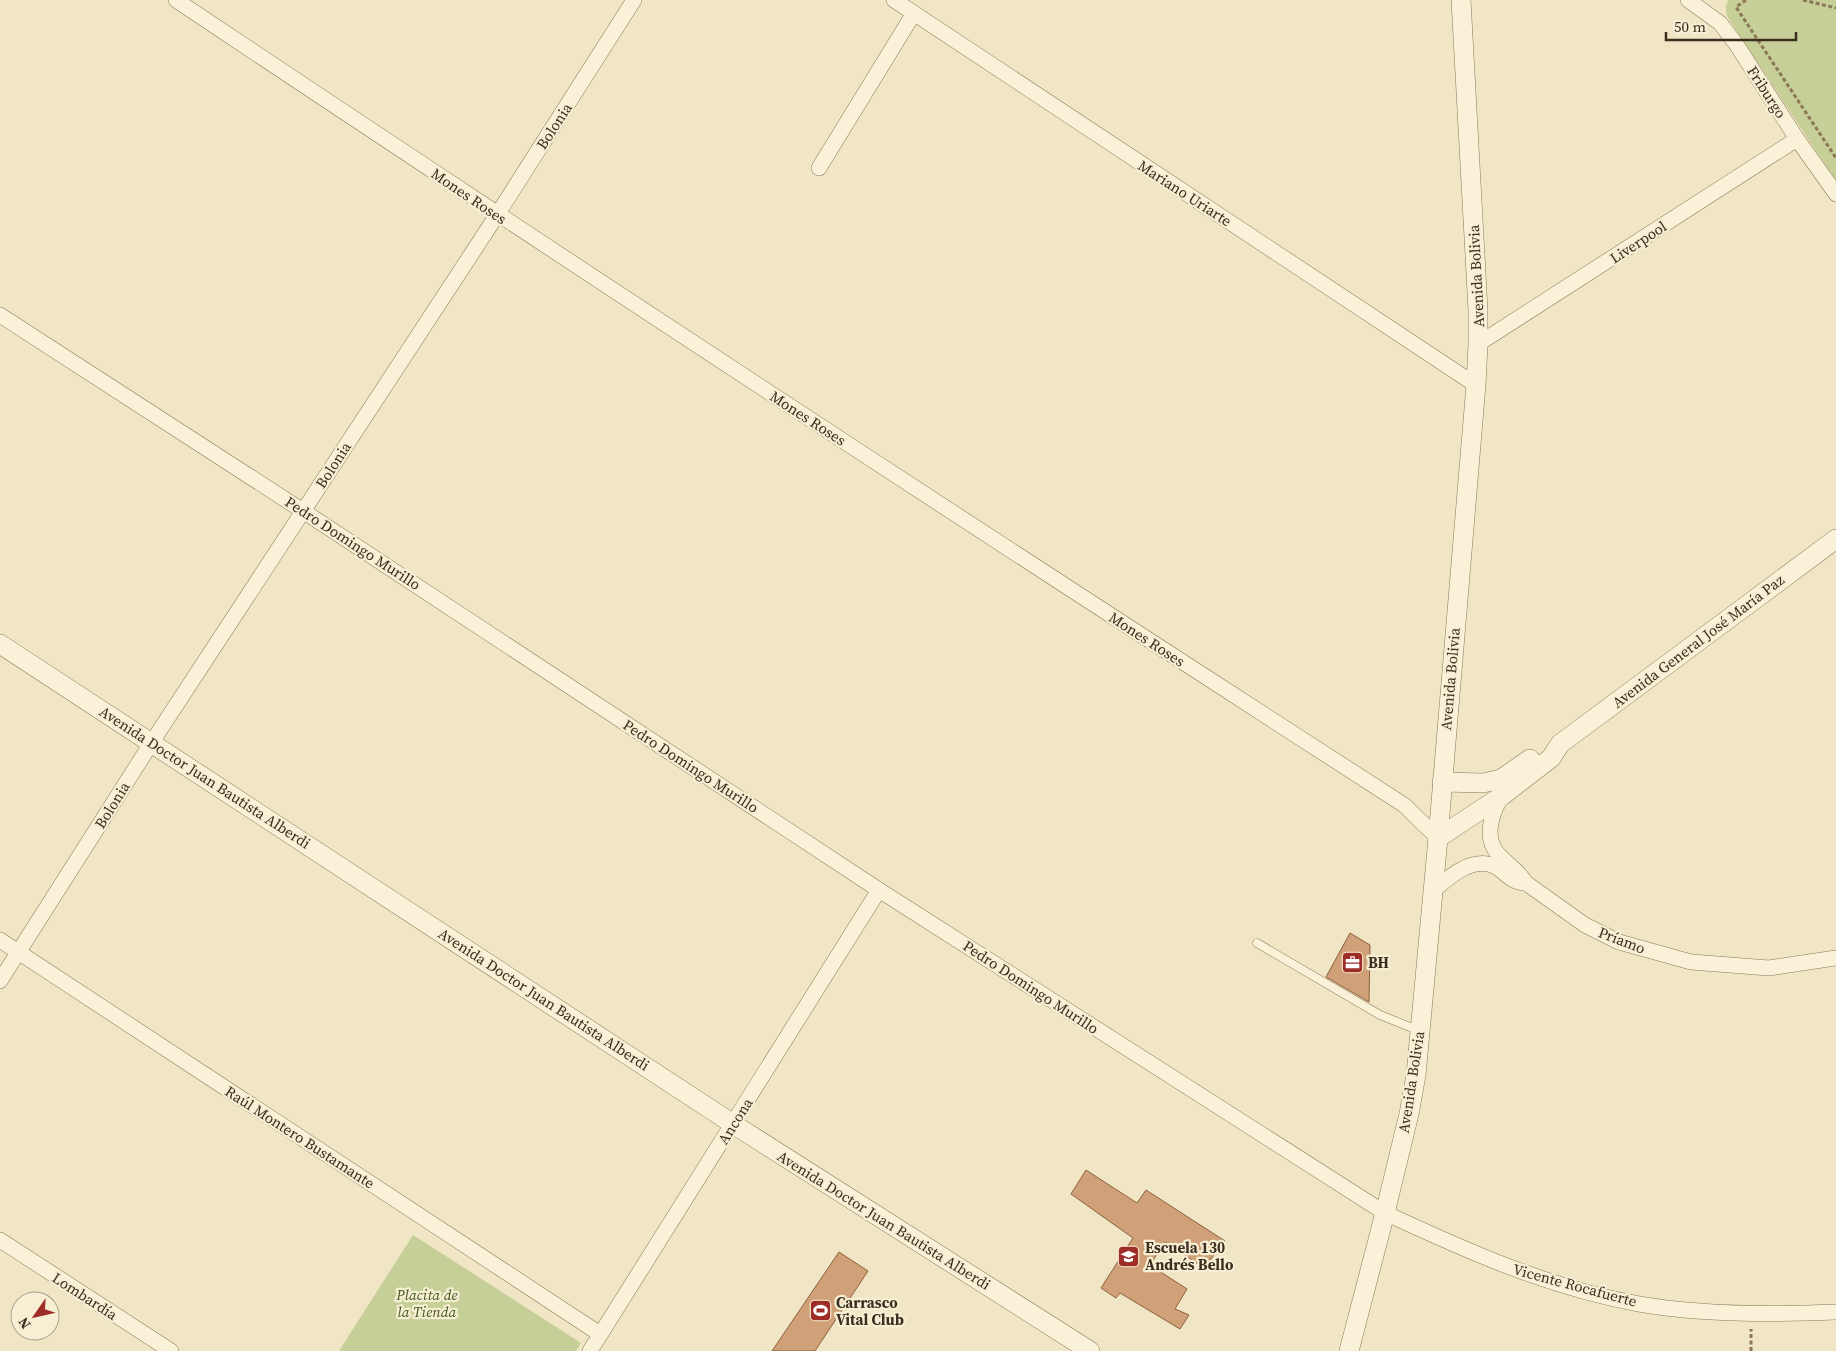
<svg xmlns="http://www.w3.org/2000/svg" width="1836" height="1351" font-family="'Source Serif 4',serif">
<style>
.green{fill:#c6cf97}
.building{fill:#d0a178;stroke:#8c613e}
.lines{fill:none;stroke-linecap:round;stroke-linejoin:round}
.service-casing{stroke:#8c7759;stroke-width:9}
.minor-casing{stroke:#8c7759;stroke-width:16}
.tertiary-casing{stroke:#8c7759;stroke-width:20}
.path{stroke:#8c7759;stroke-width:3;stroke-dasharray:4 2.5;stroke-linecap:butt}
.service{stroke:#faf2d8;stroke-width:8}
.minor{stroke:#faf2d8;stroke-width:15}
.tertiary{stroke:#faf2d8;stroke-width:19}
.labels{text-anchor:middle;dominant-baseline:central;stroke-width:4.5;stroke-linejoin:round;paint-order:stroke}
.street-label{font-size:15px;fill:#3b2e1e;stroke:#f7efd4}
.poi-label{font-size:15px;font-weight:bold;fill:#3b2e1e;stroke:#f7efd4;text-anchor:start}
.park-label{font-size:15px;font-style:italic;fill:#485924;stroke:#f7efd4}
</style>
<rect width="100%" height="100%" fill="#f0e5c4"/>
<g class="green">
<path d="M1729,0H1836V181L1728,18C1726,12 1724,6 1729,0Z"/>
<path d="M413,1235L581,1343L576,1351H339Z"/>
</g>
<g class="building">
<path d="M1350,933L1370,945L1369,1002L1326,977Z"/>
<path d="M1086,1170L1137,1203L1146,1190L1225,1241L1204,1268L1165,1242L1150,1265L1187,1289L1175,1309L1189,1315L1180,1329L1120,1293L1116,1298L1101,1288L1133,1238L1071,1194Z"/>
<path d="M839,1252L868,1271L815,1351H772Z"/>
</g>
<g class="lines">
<defs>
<path id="service" d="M1257,943L1380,1015L1420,1031"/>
<g id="minor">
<path d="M176,0C583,272 993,540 1404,805L1438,838"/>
<path d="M894,0L1476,385"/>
<path d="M1688,0L1720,23L1736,44L1797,139L1836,194"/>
<path d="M819,168L914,13"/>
<path d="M0,315L303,511L879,890L1385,1213C1467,1251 1549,1288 1639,1304C1703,1315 1771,1315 1836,1312"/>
<path d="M1478,344L1797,139"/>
<path d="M1503,795C1492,811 1483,837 1498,854C1508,865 1519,871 1526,883"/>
<path d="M1433,891C1448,878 1469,858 1492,865C1505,870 1509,883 1526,883L1585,925L1619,942L1691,962L1769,968L1836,958"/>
<path d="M0,940L600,1334"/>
<path d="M0,981L152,742L497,215L634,0"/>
<path d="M0,1240L171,1351"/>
<path d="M590,1351L879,890"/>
</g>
<g id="tertiary">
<path d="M0,644L733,1124L1090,1351"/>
<path d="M1442,782L1483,783L1501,779L1530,759"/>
<path d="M1438,838L1503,795L1551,758L1560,744L1836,539"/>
<path d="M1349,1351L1385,1213L1409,1114L1416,1075L1438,838L1476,385L1478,344V310L1461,0"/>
</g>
</defs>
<use href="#service" class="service-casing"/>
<use href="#minor" class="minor-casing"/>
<use href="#tertiary" class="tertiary-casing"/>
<g class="path">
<path d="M1746,0L1736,7L1836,158"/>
<path d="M1803,0L1836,8"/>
<path d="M1751,1351V1329"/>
</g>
<use href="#service" class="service"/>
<use href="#minor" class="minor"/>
<use href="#tertiary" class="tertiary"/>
</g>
<defs>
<symbol id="office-square" viewBox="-11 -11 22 22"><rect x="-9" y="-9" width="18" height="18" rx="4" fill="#9e2c27" stroke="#f7efd4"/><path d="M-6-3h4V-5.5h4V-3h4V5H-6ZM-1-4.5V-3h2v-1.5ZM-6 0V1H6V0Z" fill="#fff"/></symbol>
<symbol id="school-square" viewBox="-11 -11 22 22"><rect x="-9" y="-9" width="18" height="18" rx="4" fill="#9e2c27" stroke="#f7efd4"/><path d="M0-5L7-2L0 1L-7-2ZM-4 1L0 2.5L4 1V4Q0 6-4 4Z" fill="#fff"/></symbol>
<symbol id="stadium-square" viewBox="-11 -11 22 22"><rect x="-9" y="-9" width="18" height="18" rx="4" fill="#9e2c27" stroke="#f7efd4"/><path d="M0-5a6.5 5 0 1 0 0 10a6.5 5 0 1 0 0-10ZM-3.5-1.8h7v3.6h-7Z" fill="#fff"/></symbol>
</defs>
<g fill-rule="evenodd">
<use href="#office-square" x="1340" y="950" width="25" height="25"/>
<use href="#school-square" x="1116" y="1244" width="25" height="25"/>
<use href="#stadium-square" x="808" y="1298" width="25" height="25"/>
</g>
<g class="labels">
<g class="street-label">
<text transform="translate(1767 92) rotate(57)">Friburgo</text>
<text transform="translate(554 126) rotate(-57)">Bolonia</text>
<text transform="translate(1185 193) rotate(33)">Mariano Uriarte</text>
<text transform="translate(469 196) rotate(34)">Mones Roses</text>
<text transform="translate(1638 242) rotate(-33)">Liverpool</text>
<text transform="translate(1476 276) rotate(-93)">Avenida Bolivia</text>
<text transform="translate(808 418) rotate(33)">Mones Roses</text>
<text transform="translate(333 465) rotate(-57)">Bolonia</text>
<text transform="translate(353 543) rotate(33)">Pedro Domingo Murillo</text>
<text transform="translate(1147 639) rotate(33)">Mones Roses</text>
<text transform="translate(1698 641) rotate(-37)">Avenida General José María Paz</text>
<text transform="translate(1450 679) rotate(-85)">Avenida Bolivia</text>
<text transform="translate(691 766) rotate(33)">Pedro Domingo Murillo</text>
<text transform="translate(205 777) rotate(33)">Avenida Doctor Juan Bautista Alberdi</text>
<text transform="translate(112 805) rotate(-58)">Bolonia</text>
<text transform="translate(1622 940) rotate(21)">Príamo</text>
<text transform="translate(1031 987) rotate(33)">Pedro Domingo Murillo</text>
<text transform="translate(544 999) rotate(33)">Avenida Doctor Juan Bautista Alberdi</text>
<text transform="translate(1411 1082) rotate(-81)">Avenida Bolivia</text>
<text transform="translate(735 1121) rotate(-58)">Ancona</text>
<text transform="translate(300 1137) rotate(33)">Raúl Montero Bustamante</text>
<text transform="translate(884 1220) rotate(32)">Avenida Doctor Juan Bautista Alberdi</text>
<text transform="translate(1575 1285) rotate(15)">Vicente Rocafuerte</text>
<text transform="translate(85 1296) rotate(33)">Lombardía</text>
</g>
<g class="poi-label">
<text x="1368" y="962">BH</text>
<text x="1145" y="1247">Escuela 130<tspan x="1145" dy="17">Andrés Bello</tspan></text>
<text x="836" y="1302">Carrasco<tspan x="836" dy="17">Vital Club</tspan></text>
</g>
<g class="park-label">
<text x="427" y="1294">Placita de<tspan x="427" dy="17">la Tienda</tspan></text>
</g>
</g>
<g transform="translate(35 1316) rotate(236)"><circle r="24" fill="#f7efd4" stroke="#aca28b"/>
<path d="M0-4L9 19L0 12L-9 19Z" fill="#9e2c27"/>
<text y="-8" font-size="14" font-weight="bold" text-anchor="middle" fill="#3b2e1e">N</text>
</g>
<path d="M1666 32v8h130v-8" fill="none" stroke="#3b2e1e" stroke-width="2.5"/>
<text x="1674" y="32" font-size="15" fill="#3b2e1e" stroke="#f7efd4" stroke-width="4" paint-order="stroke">50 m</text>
</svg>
